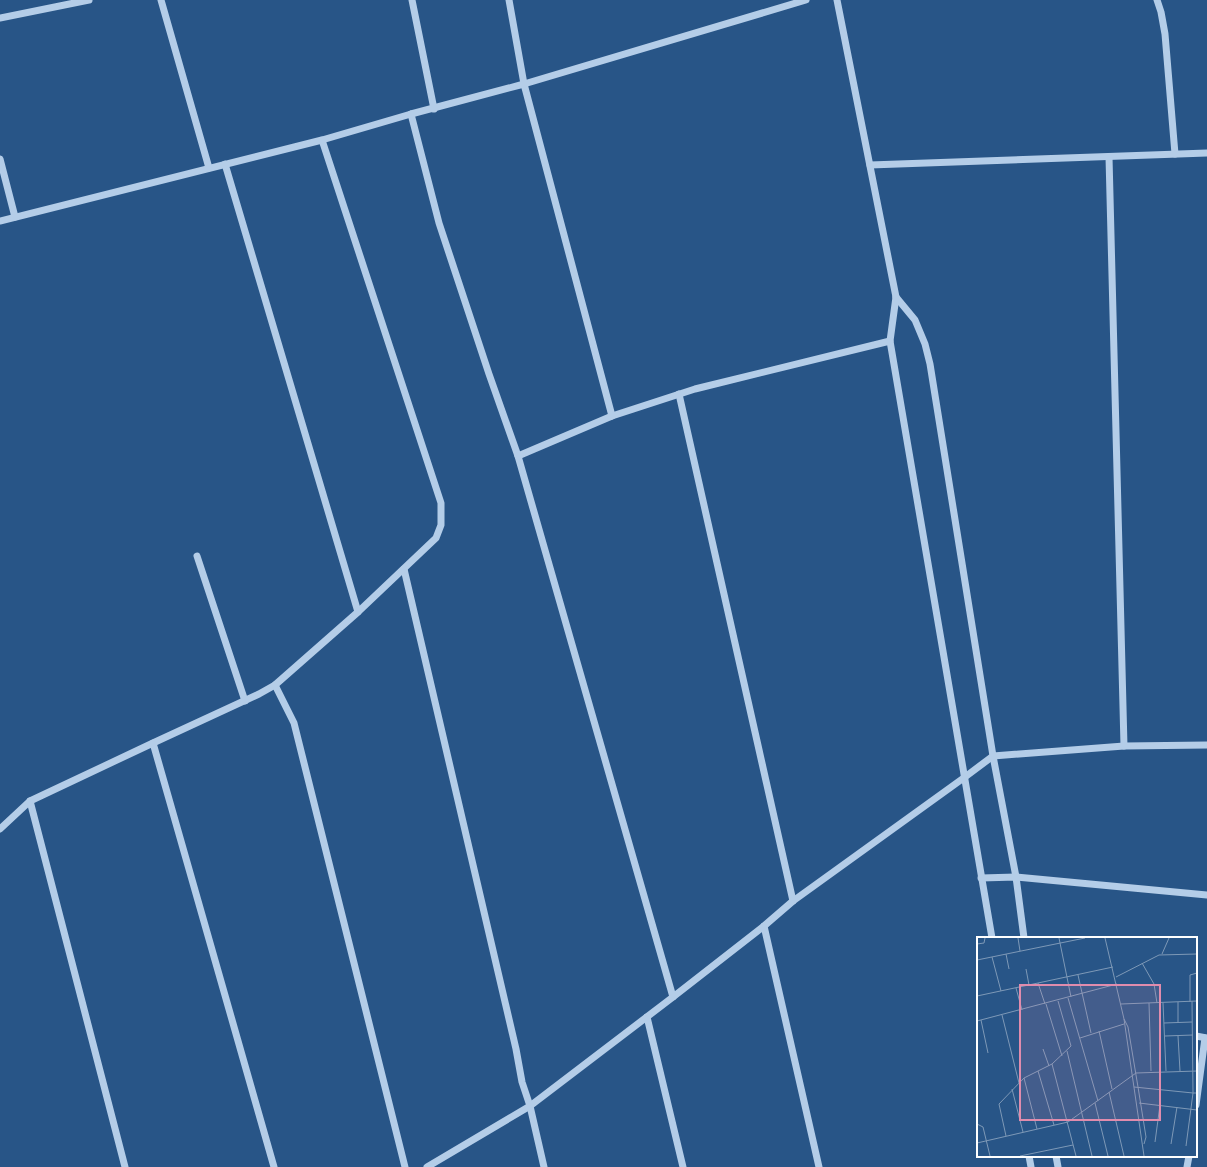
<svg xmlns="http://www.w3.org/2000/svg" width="1207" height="1167" font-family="'Space Grotesk',sans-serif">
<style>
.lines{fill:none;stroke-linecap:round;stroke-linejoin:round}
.minor{stroke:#b4cde8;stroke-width:7}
.inset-road{fill:none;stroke:#7e99b7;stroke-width:1}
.view{fill:#e08cad;fill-opacity:0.15;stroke:#e08cad;stroke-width:2}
.inset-edge{fill:none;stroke:#fff;stroke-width:2}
</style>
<rect width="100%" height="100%" fill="#285587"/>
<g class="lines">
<g class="minor">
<path d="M161,0L209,168"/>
<path d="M412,0L434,109"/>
<path d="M509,0L524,84L612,416"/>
<path d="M837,0L896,297L890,341L992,938"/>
<path d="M1157,0L1161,12L1165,34L1175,154"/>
<path d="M0,18L89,0"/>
<path d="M411,114L439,223L489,374L518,456L673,997"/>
<path d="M1109,157L1124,746"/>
<path d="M0,159L15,217"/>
<path d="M225,164L358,612"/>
<path d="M870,165L1207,153"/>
<path d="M0,221L322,140L411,114L524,84L806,0"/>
<path d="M896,297L915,320L925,344L930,364L993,756L1016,877L1024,938"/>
<path d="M679,394L793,901"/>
<path d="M518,456L612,416L695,389L890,341"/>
<path d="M197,556L245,701"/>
<path d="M404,569L516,1049L522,1082L530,1106L544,1167"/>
<path d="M275,685L294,723L405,1167"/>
<path d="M153,743L274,1167"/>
<path d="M30,801L125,1167"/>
<path d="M0,829L30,801L153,743L259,694L275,685L358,612L436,538L441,525V503L322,140"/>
<path d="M981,878L1016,877L1207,895"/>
<path d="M764,926L819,1167"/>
<path d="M647,1017L683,1167"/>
<path d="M1196,1036L1207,1038"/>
<path d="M1196,1105L1205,1038"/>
<path d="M1029,1156L1031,1167"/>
<path d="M1056,1156L1058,1167"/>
<path d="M427,1167L530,1106L673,997L764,926L793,901L965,777L993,756L1124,746L1207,745"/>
<path d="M1187,1167L1189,1156"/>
</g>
</g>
<g transform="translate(977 937)">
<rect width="220" height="220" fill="#285587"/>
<path class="inset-road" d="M41,1L43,14M82,1L94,60M128,1L147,82L167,219M0,7L7,6L8,1M29,17L32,32M185,17L192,1M15,20L24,54M0,23L108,1M165,26L177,47L180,66M49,32L52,48M101,38L114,96M139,40L182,18L220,17M61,46L68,67M39,51L45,73M0,59L136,30M91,61L121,164M201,65V85M213,65V38L220,36M172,66L174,134M186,66L189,134M69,67L85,119M144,67L220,64M25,78L42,146M147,82L151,90L161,150L169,200L167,207M4,83L11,116M0,84L140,47M187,86L215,85M122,94L135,152M188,99L216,98M201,99L203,134M103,101L147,87M66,112L72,129M90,114L115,219M75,127L99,219M61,134L77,188M47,141L60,192M157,150L216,156L215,64M35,152L46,195M132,155L147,219M118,166L131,219M162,166L220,173M0,187L6,190L13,219M29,199L22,167L47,141L75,127L94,109L81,64M178,205L183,168M0,206L91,185L159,136L220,134M194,207L200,170M209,209L216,156H220M43,219L96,208"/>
<path class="view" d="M43,48H183V183H43Z"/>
<rect width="220" height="220" class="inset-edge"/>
</g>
</svg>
